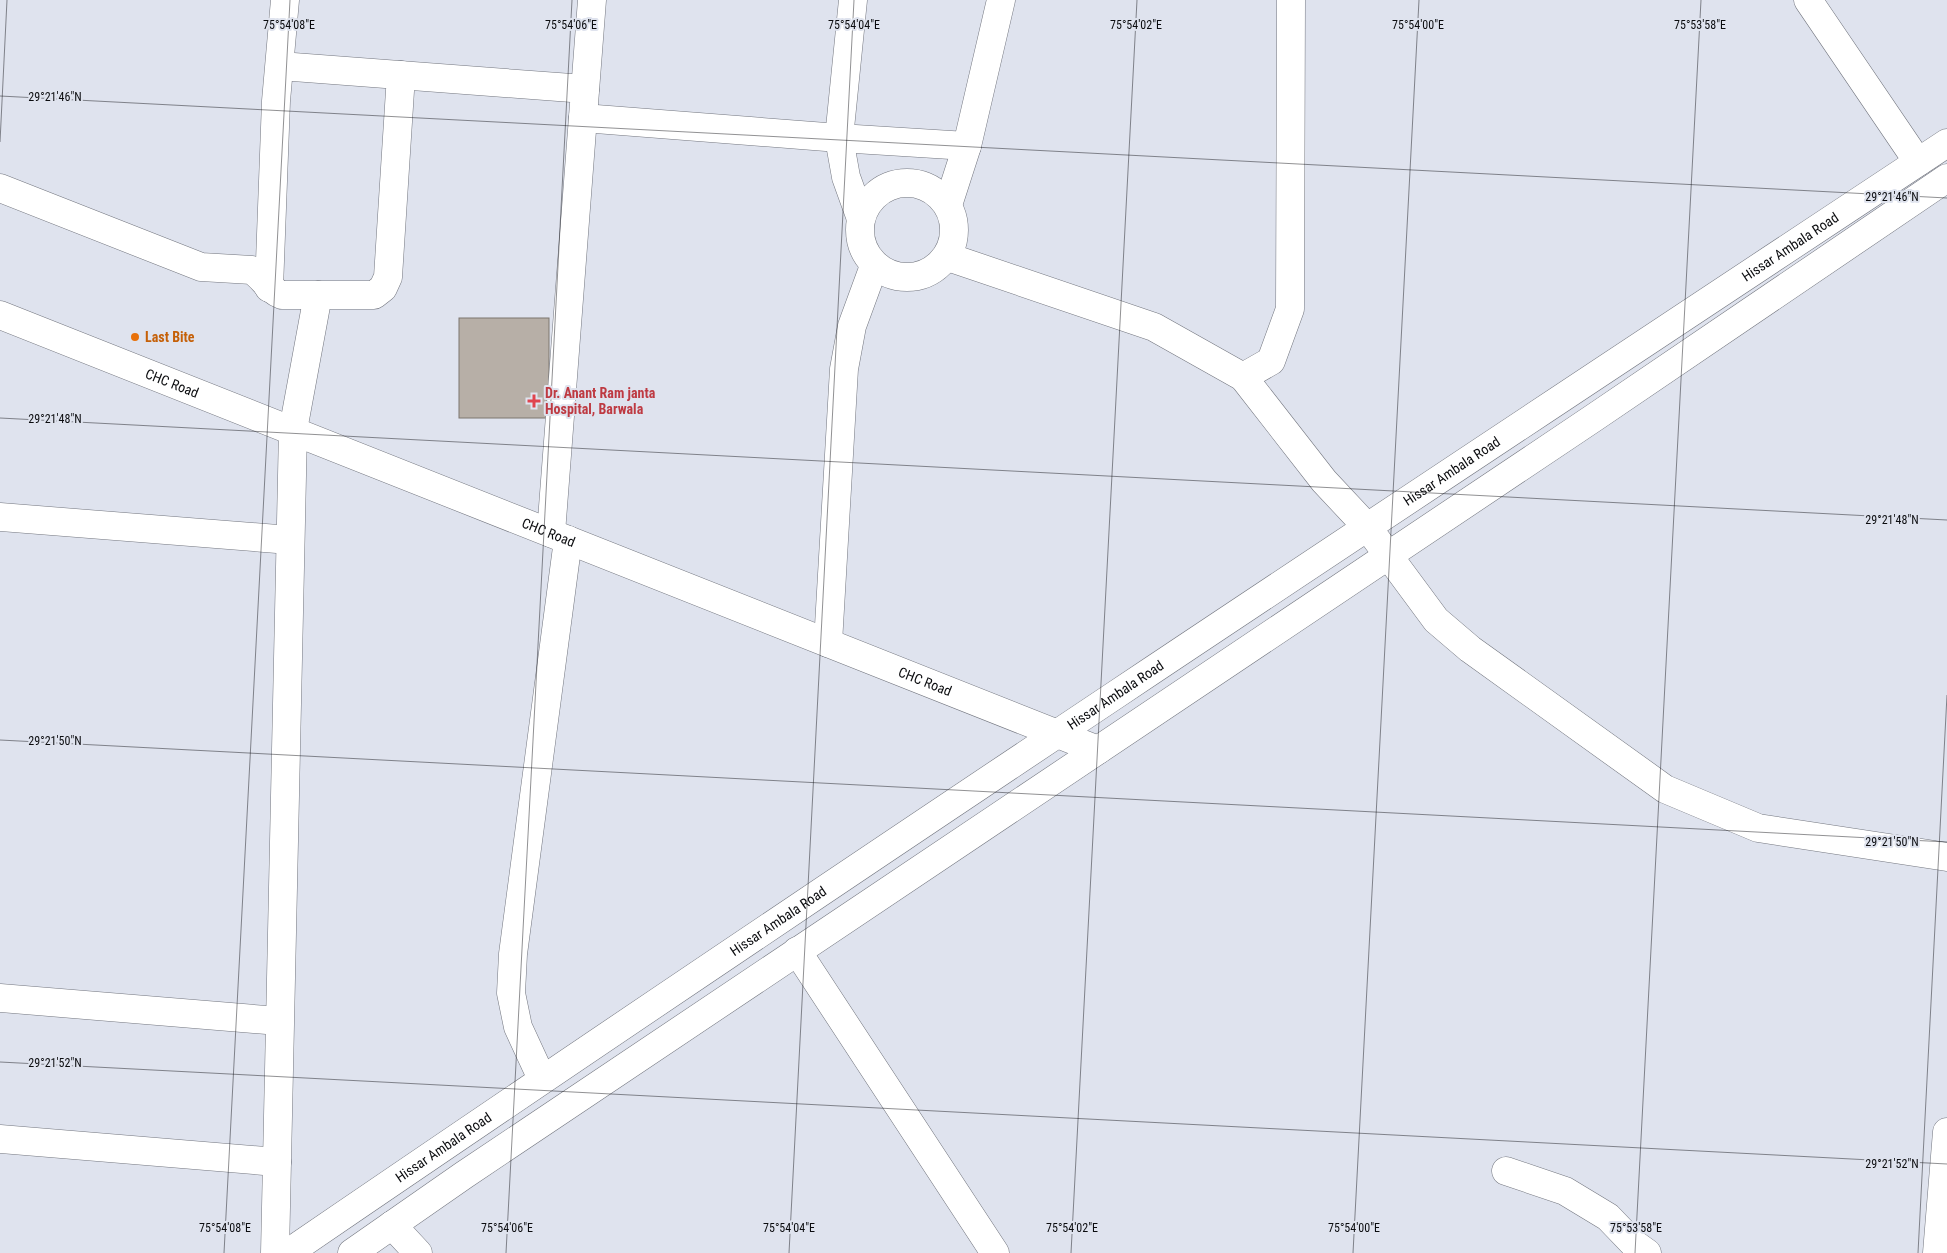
<svg xmlns="http://www.w3.org/2000/svg" width="1947" height="1253" font-family="'Roboto Condensed',sans-serif">
<style>
.building{fill:#b7afa7;stroke:#7d766e}
.lines{fill:none;stroke-linecap:round;stroke-linejoin:round}
.minor-casing{stroke:#73767f;stroke-width:29}
.major-casing{stroke:#73767f;stroke-width:29}
.minor{stroke:#fff;stroke-width:28}
.major{stroke:#fff;stroke-width:28}
.ticks{fill:none;stroke:#0b0c0f;stroke-width:1;stroke-opacity:0.45}
.food-dot{fill:#e8710a;stroke:#dfe3ee;stroke-width:2}
.health-dot{fill:#e0444e;stroke:#dfe3ee;stroke-width:2}
.labels{text-anchor:middle;dominant-baseline:central;stroke-width:4;stroke-linejoin:round;paint-order:stroke}
.street-label{font-size:14px;fill:#0b0c0f;stroke:#dfe3ee}
.food-label{font-size:14px;font-weight:bold;fill:#c56008;stroke:#dfe3ee;text-anchor:start}
.health-label{font-size:14px;font-weight:bold;fill:#be3a42;stroke:#dfe3ee;text-anchor:start}
.ticks-label{font-size:12px;text-anchor:middle;fill:#0b0c0f;stroke:#dfe3ee;stroke-width:4;stroke-linejoin:round;paint-order:stroke}
</style>
<rect width="100%" height="100%" fill="#dfe3ee"/>
<rect class="building" x="459" y="318" width="90" height="100"/>
<g class="lines">
<defs>
<g id="minor">
<path d="M853,0L839,138L846,177L860,216"/>
<path d="M1808,0L1918,162"/>
<path d="M280,66L585,89"/>
<path d="M583,118L839,138L967,146"/>
<circle cx="907" cy="230" r="47"/>
<path d="M0,188L201,267L252,270C264,278 268,290 282,295H374L383,288L388,277L401,75"/>
<path d="M948,205L967,146L1001,0"/>
<path d="M948,257L1154,327L1243,377L1324,481L1368,528L1436,620L1470,649L1665,789L1758,828L1947,857"/>
<path d="M269,288L276,101L285,0"/>
<path id="s1" d="M0,315L1098,750"/>
<path d="M1243,377L1271,361L1290,309L1291,0"/>
<path d="M0,517L290,540"/>
<path d="M551,533L592,0"/>
<path d="M828,643L844,369L852,326L874,266"/>
<path d="M797,951L995,1253"/>
<path d="M0,998L279,1021"/>
<path d="M542,1079L518,1027L511,993L513,954L568,540"/>
<path d="M0,1139L277,1162"/>
<path d="M1506,1171L1565,1191L1608,1217L1633,1243L1647,1253"/>
<path d="M392,1225L418,1253"/>
<path d="M275,1253L293,430L318,295"/>
<path d="M1937,1253L1947,1132"/>
</g>
<g id="major">
<path id="s2" d="M288,1253C837,878 1392,510 1947,143"/>
<path d="M352,1253L464,1175L1595,417L1947,178"/>
</g>
</defs>
<use href="#minor" class="minor-casing"/>
<use href="#major" class="major-casing"/>
<use href="#minor" class="minor"/>
<use href="#major" class="major"/>
</g>
<path class="ticks" d="M0,96L1947,198M0,142L7,0M0,418L1947,520M0,740L1947,842M0,1062L1947,1164M224,1253L290,0M506,1253L572,0M789,1253L854,0M1071,1253L1137,0M1353,1253L1419,0M1635,1253L1701,0M1918,1253L1947,695"/>
<circle class="food-dot" cx="135" cy="337" r="5"/>
<path class="health-dot" d="M531.5 393.5h5v5h5v5h-5v5h-5v-5h-5v-5h5z"/>
<g class="labels">
<g class="street-label">
<text stroke="none"><textPath href="#s2" startOffset="1808">Hissar Ambala Road</textPath></text>
<text stroke="none"><textPath href="#s1" startOffset="185">CHC Road</textPath></text>
<text stroke="none"><textPath href="#s2" startOffset="1402">Hissar Ambala Road</textPath></text>
<text stroke="none"><textPath href="#s1" startOffset="590">CHC Road</textPath></text>
<text stroke="none"><textPath href="#s1" startOffset="995">CHC Road</textPath></text>
<text stroke="none"><textPath href="#s2" startOffset="998">Hissar Ambala Road</textPath></text>
<text stroke="none"><textPath href="#s2" startOffset="592">Hissar Ambala Road</textPath></text>
<text stroke="none"><textPath href="#s2" startOffset="188">Hissar Ambala Road</textPath></text>
</g>
<g class="food-label">
<text x="145" y="337">Last Bite</text>
</g>
<g class="health-label">
<text x="545" y="393">Dr. Anant Ram janta<tspan x="545" dy="16">Hospital, Barwala</tspan></text>
</g>
</g>
<g class="ticks-label">
<text x="289" y="29">75°54'08"E</text>
<text x="571" y="29">75°54'06"E</text>
<text x="854" y="29">75°54'04"E</text>
<text x="1136" y="29">75°54'02"E</text>
<text x="1418" y="29">75°54'00"E</text>
<text x="1700" y="29">75°53'58"E</text>
<text x="55" y="101">29°21'46"N</text>
<text x="1892" y="201">29°21'46"N</text>
<text x="55" y="423">29°21'48"N</text>
<text x="1892" y="524">29°21'48"N</text>
<text x="55" y="745">29°21'50"N</text>
<text x="1892" y="846">29°21'50"N</text>
<text x="55" y="1067">29°21'52"N</text>
<text x="1892" y="1168">29°21'52"N</text>
<text x="225" y="1232">75°54'08"E</text>
<text x="507" y="1232">75°54'06"E</text>
<text x="789" y="1232">75°54'04"E</text>
<text x="1072" y="1232">75°54'02"E</text>
<text x="1354" y="1232">75°54'00"E</text>
<text x="1636" y="1232">75°53'58"E</text>
</g>
</svg>
